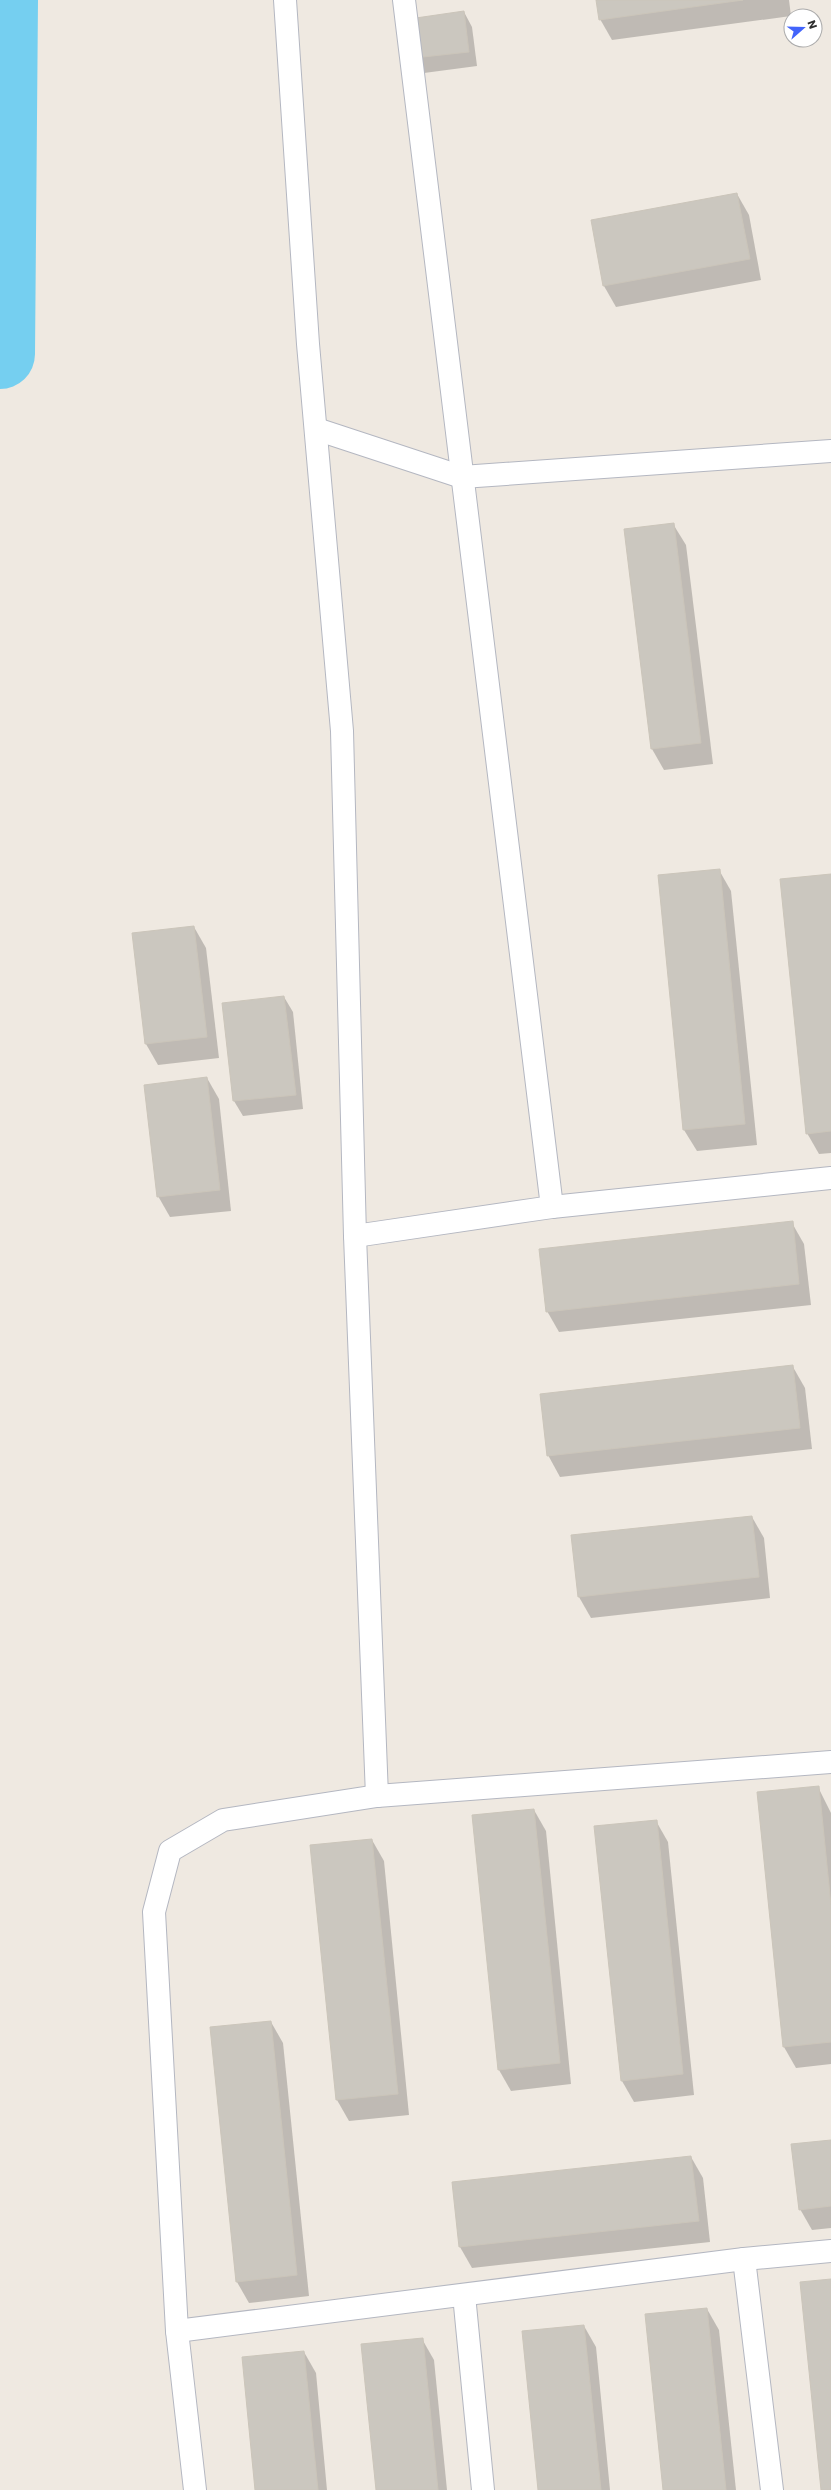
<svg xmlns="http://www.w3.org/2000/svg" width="831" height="2490" font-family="Poppins,sans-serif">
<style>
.shadow{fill:#0003}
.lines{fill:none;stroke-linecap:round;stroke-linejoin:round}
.river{stroke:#75cff0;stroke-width:70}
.building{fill:#cbc7bf;stroke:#cbc5ba}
.service-casing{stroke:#b4b7c1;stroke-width:24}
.minor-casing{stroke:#b4b7c1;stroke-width:24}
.service{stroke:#fff;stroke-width:22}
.minor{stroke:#fff;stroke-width:22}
</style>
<rect width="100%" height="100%" fill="#efe9e1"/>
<g class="shadow">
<path d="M597,0H789L791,16L612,40L600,19Z"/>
<path d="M464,12L472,27L477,66L424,73L415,58Z"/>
<path d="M737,194L749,215L761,280L616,307L604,286L592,221Z"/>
<path d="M673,524L686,545L713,764L664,770L652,749L625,530Z"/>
<path d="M719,870L731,891L757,1145L697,1151L684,1130Z"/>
<path d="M831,875V1153L819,1154L807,1133Z"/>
<path d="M194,927L206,948L219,1058L158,1065L146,1044Z"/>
<path d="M284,997L293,1012L303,1109L243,1116L234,1101L223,1004Z"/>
<path d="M207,1078L219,1099L231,1211L170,1217L158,1196Z"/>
<path d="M792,1223L804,1244L811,1305L559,1332L547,1311Z"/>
<path d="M793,1367L805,1388L812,1449L560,1477L548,1455Z"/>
<path d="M752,1517L764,1538L770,1598L591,1618L579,1597L572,1536Z"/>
<path d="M818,1787L831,1813V2064L796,2068L784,2047Z"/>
<path d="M534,1810L546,1831L571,2084L511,2091L499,2070Z"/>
<path d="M656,1821L668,1842L694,2095L634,2102L622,2081Z"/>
<path d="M372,1840L384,1861L409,2115L349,2121L337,2100Z"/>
<path d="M271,2022L283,2043L309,2296L249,2303L237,2282Z"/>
<path d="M831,2141V2228L812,2230L800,2209Z"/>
<path d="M691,2157L703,2178L710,2242L472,2268L460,2247Z"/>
<path d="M707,2309L719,2330L736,2490H664Z"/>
<path d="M584,2326L596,2347L610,2490H539Z"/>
<path d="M422,2339L434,2360L447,2490H377Z"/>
<path d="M304,2352L316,2373L327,2490H256Z"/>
</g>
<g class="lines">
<path class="river" d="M0,354L3,0"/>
</g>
<g class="building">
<path d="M596,0H743L599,20Z"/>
<path d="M464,11L469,52L414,58L409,19Z"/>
<path d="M737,193L750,259L603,286L591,220Z"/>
<path d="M674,523L701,743L651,749L624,529Z"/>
<path d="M720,869L745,1124L683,1130L658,875Z"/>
<path d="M831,874V1131L806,1134L780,879Z"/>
<path d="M194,926L207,1037L145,1044L132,933Z"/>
<path d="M284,996L296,1095L233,1101L222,1003Z"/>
<path d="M207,1077L220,1190L157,1197L144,1085Z"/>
<path d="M793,1221L799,1284L546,1312L539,1249Z"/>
<path d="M793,1365L800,1428L547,1456L540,1394Z"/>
<path d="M752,1516L759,1577L578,1597L571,1535Z"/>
<path d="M819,1786L831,1905V2042L783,2047L757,1792Z"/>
<path d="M534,1809L560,2063L498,2070L472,1815Z"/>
<path d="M657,1820L683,2074L621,2081L594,1826Z"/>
<path d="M372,1839L398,2094L336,2100L310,1845Z"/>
<path d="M271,2021L297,2275L236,2282L210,2027Z"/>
<path d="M831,2140V2206L799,2210L791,2144Z"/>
<path d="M691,2156L699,2221L459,2247L452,2182Z"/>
<path d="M831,2279V2490H821L800,2282Z"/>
<path d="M707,2308L726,2490H663L645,2314Z"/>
<path d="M584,2325L601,2490H538L522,2331Z"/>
<path d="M423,2338L438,2490H376L361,2344Z"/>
<path d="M304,2351L318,2490H255L242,2357Z"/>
</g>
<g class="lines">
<defs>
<g id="service">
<path d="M285,0L308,344L342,731L355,1236L377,1796"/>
<path d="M404,0L552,1207"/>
<path d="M462,477L831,451"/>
<path d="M355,1236L552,1207L831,1178"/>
<path d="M744,2259L772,2490"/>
<path d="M464,2295L483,2490"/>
<path d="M177,2331L744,2259L831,2251"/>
<path d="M195,2490L177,2331L154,1912L170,1851L223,1820L377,1796L831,1762"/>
</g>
<path id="minor" d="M316,429L462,477"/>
</defs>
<use href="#service" class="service-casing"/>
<use href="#minor" class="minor-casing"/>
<use href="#service" class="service"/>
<use href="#minor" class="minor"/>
</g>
<g transform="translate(803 28) rotate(70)"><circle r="19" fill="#ffffff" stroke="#ababab"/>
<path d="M0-3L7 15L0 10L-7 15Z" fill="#4264fb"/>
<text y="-6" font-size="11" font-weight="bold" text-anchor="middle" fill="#2e2e2e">N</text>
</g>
</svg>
